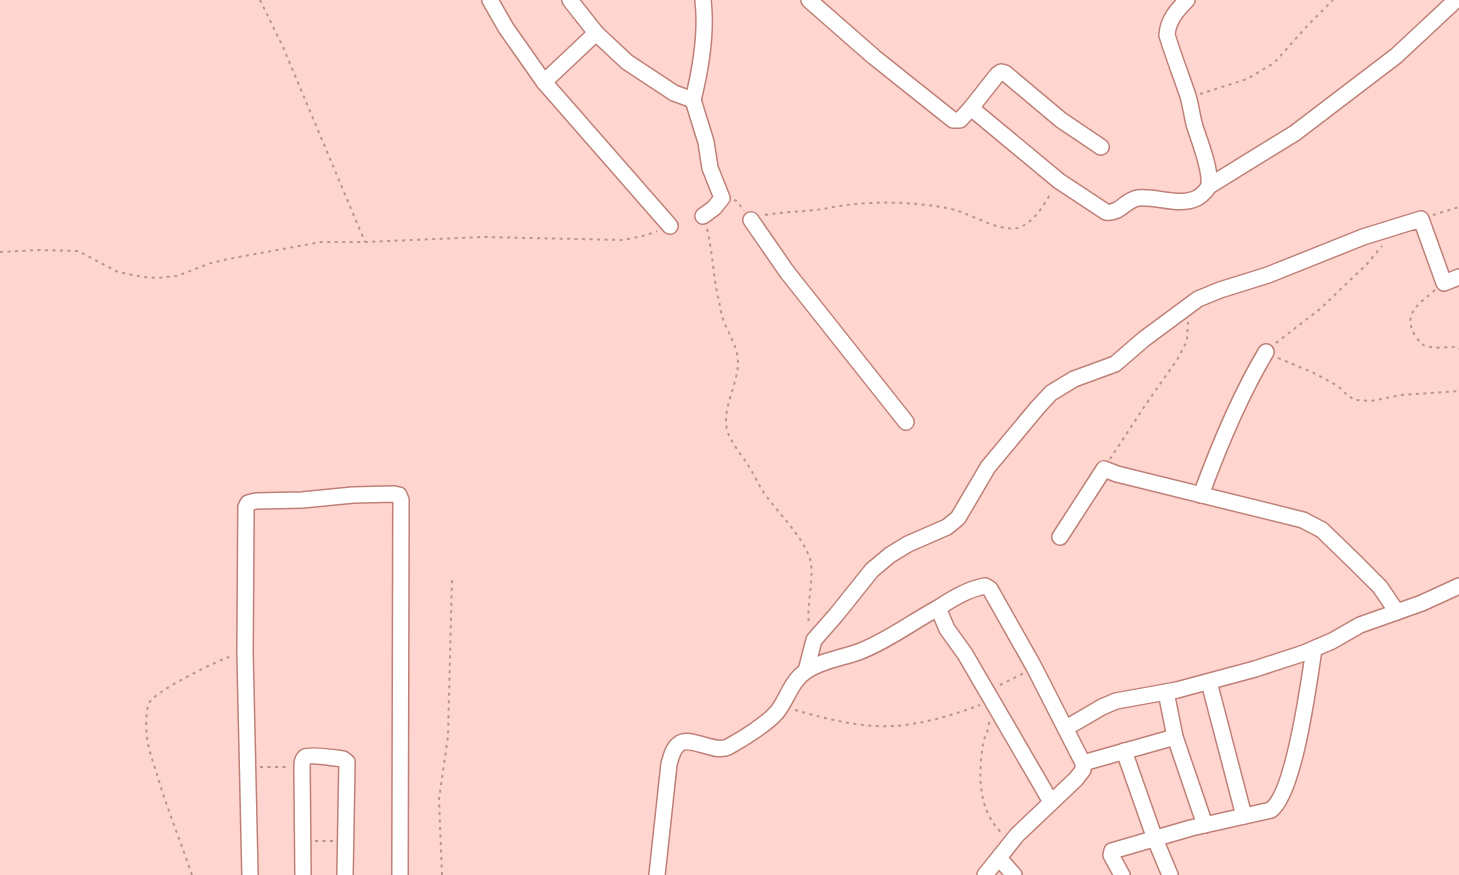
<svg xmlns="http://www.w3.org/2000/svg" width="1459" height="875" font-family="Arial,sans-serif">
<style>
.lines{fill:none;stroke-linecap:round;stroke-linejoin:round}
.minor-casing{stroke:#bf8077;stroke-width:18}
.path{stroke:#b99590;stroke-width:2;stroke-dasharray:3 4.5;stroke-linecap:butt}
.minor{stroke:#fff;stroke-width:15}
</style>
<rect width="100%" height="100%" fill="#ffd5cf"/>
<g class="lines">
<defs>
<g id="minor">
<path d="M490,0L506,28L544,82L670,226"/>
<path d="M570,0L596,33L627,62L674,93L693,100L706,142L710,168L722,198L714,208L703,216"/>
<path d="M809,0L874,57L953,120H960L971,108L1059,181L1106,212C1120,214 1125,200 1138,198C1157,196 1179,207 1197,198C1202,195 1207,191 1209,185C1211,170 1200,142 1195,127C1192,117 1191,106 1188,96C1181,75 1173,55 1167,35C1168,20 1177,10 1187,0"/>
<path d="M544,82L596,33"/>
<path d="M693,100C701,68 707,34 703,0"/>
<path d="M971,108L997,75L1001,72L1005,73L1061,120L1101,147"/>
<path d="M1209,186L1295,133L1396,56L1456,0"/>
<path d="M751,220L787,272L906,422"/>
<path d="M1201,495C1219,446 1239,397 1266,352"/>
<path d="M1060,537L1104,469L1117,474L1303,520L1322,530L1356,563L1380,587L1397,612"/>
<path d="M938,608C952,599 968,589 985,586L990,589L1034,667L1083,763V770L1076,779L1017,835L985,875"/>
<path d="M806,671L814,640L836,615L872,570L890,555L908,544L947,527L958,518L988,467L1038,407L1051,393L1074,379L1115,364L1144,339L1198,299L1220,290L1268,275L1363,237L1421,219L1444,283L1459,277"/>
<path d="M1209,682L1244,816"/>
<path d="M1166,692L1175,737L1205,825"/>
<path d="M1066,728L1102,707L1116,701L1177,690L1255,669L1304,653L1332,641L1360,625L1422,603L1459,586"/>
<path d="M1124,751L1155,839L1170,875"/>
<path d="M1083,763L1175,737"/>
<path d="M999,858L1014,875"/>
<path d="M250,875L245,652L246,507L248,503L256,501L302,500L353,495L394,494L399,495L401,500L400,875"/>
<path d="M303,875L302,767C302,763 302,760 305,757C311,754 336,758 343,759L347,762L345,875"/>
<path d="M657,875L669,764C671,757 673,748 679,744C690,735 714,754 728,747C741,740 767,724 777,712C787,700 791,681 806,671C822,660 843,658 861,651C889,640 912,622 938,608L947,629L965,654L1051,802"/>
<path d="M1122,875L1111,855L1112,851L1191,828L1271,810C1295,792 1309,681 1314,649"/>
</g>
</defs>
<use href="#minor" class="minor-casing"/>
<g class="path">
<path d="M260,0L283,47L365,242"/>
<path d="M1200,94L1247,79L1274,63L1309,24L1333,0"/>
<path d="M734,200L737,201L744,211"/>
<path d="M765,215C782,212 798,212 815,210C826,209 836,206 847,205C879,201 914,202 947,208C967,211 997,232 1017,228C1033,224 1043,206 1051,193"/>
<path d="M1433,215L1459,207"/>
<path d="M707,229C713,253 713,278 719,301C720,307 721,313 723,319C728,333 738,347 738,362C738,385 722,407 727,430C731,443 741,454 748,465C754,474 758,484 764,493C779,514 799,532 809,556C816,573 806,603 809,624"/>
<path d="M0,252L40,250L78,251L118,272L143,277L158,278L177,276L211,263L228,259L321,242H365L483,237L623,240L647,235L657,231"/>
<path d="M1435,290C1419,304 1401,314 1416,337C1419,341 1421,345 1426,346C1435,349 1447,347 1456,347L1459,349"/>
<path d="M1276,343L1320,309L1367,264L1382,246"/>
<path d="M1278,358L1312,372L1338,386L1347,395L1355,400L1371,401L1401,395L1459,391"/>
<path d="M1110,459L1146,404L1177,360L1187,341L1188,322"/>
<path d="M1000,685L1024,673"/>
<path d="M795,710C827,719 861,728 895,726C923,724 953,715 980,705"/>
<path d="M989,722C989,732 984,736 983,744C978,775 978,812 1003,834"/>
<path d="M260,767H290"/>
<path d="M315,841H333"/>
<path d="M192,875C180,840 166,806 156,771C153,762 150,753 148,744C146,735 145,712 149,703C155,691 218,660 232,656"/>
<path d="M442,875L439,799L448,736L452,577"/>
</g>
<use href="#minor" class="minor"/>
</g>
</svg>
